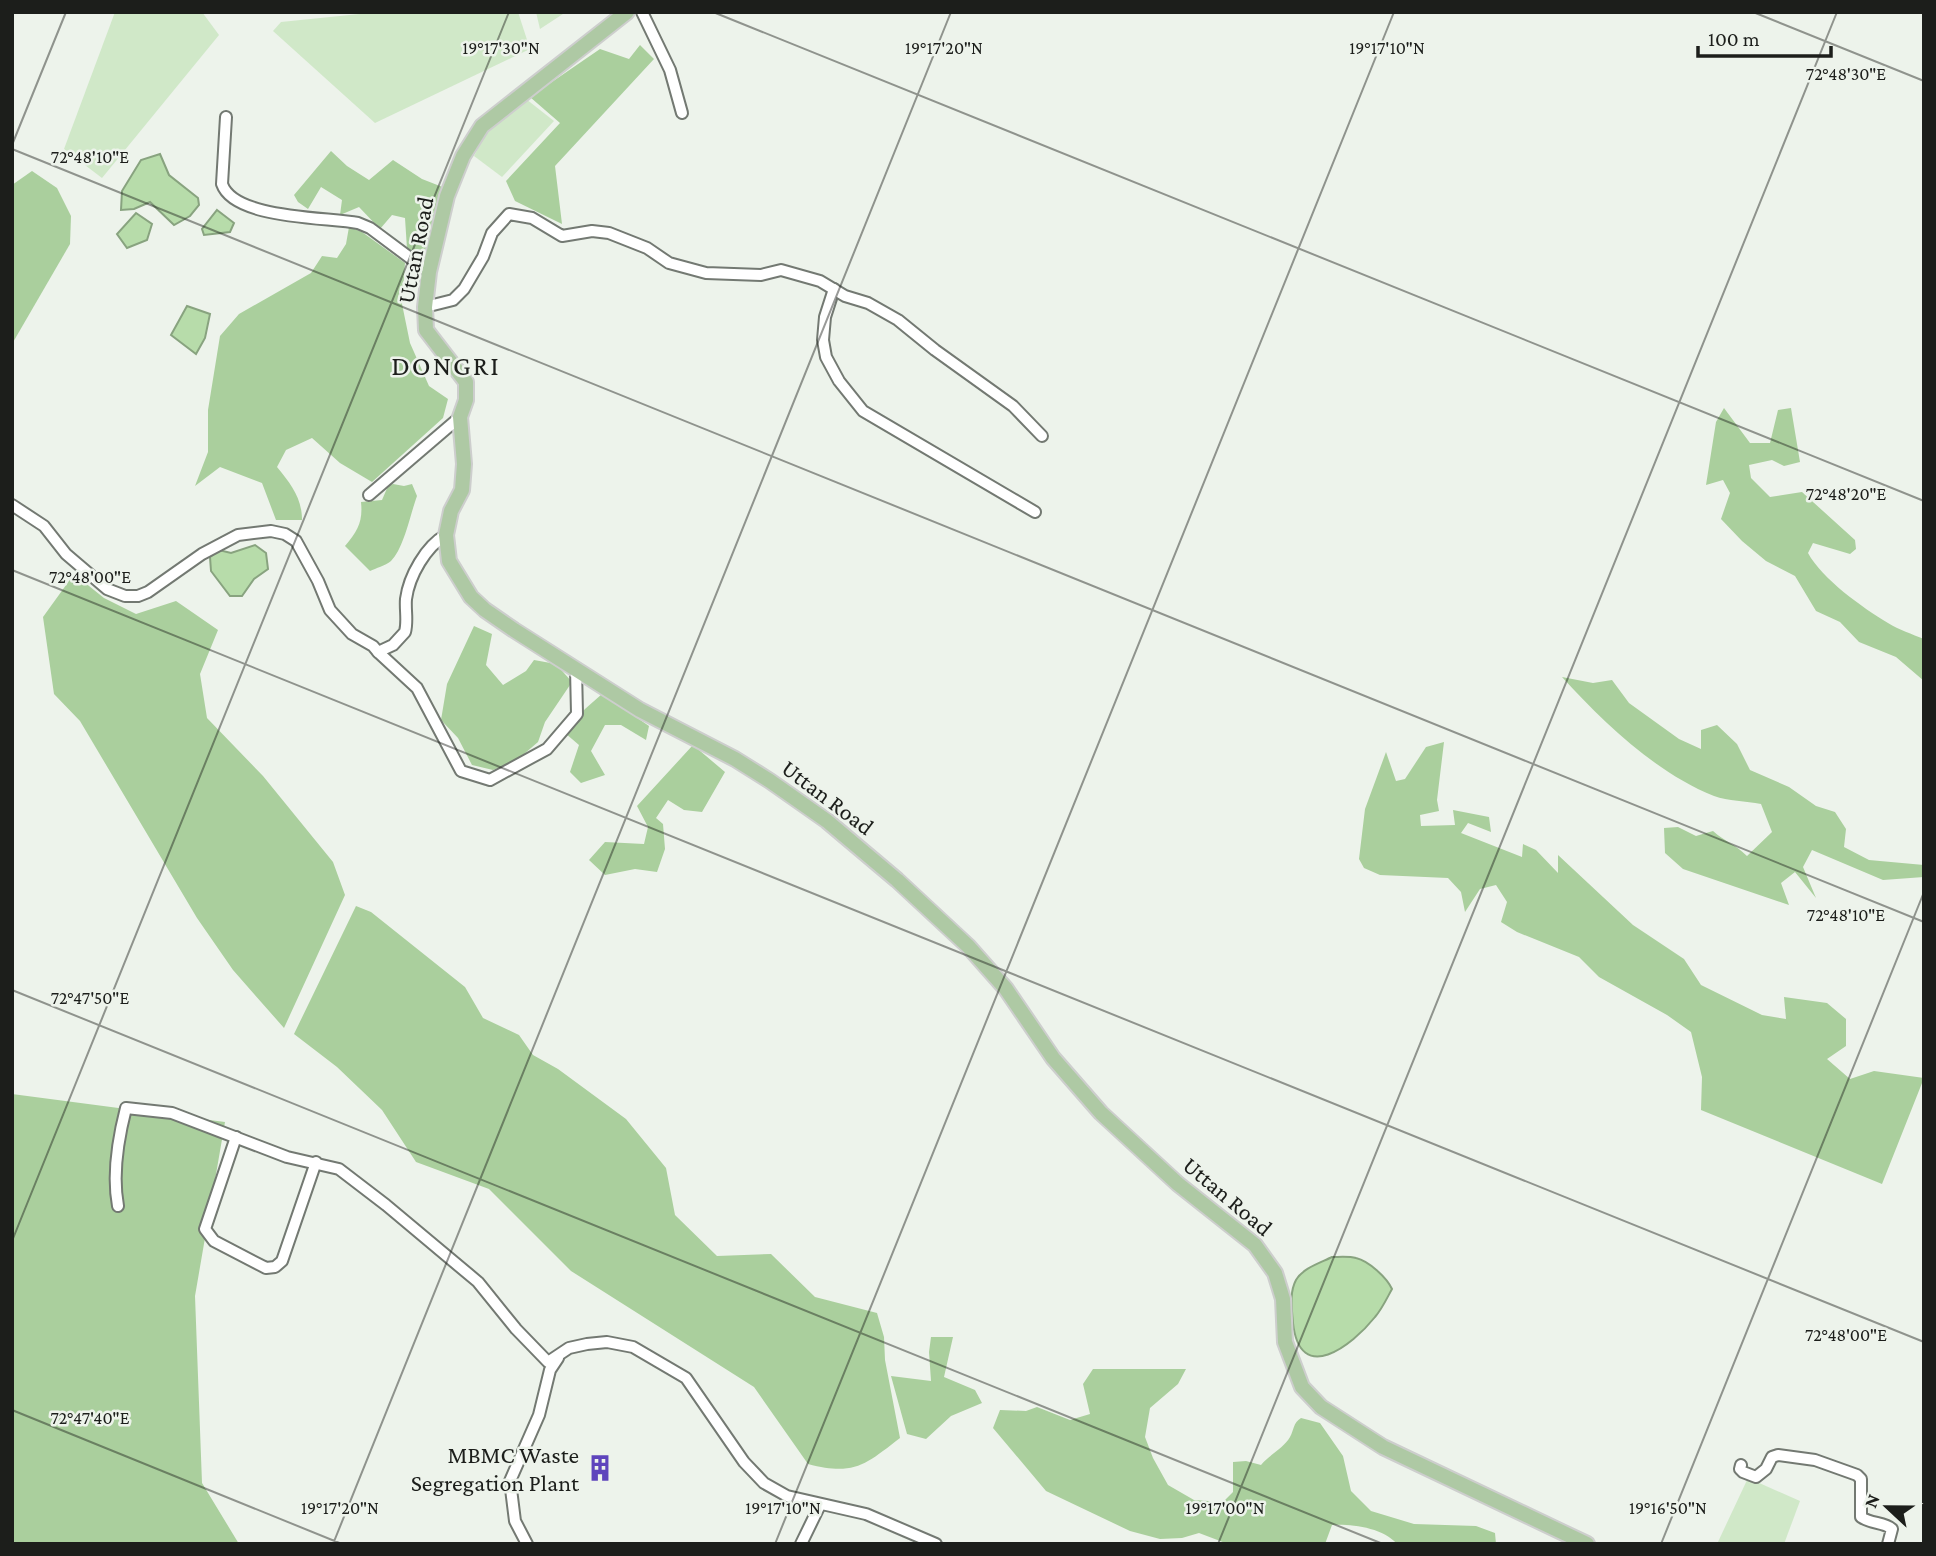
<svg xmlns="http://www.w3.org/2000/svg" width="1936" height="1556" font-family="'Crimson Pro',serif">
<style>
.green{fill:#d0e8c8}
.forest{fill:#aacf9d}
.water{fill:#b7dcaa;stroke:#88a37f;stroke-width:2}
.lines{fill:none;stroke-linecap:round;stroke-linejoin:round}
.minor-casing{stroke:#737972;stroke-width:14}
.major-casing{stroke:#cdcecd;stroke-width:18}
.minor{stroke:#fff;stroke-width:10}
.major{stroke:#aec9a4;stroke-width:14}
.ticks{fill:none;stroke:#1c1e1b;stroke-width:2;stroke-opacity:0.45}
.labels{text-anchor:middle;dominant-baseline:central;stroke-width:5;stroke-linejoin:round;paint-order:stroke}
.street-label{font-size:24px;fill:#1c1e1b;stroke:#edf3eb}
.poi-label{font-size:24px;fill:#1c1e1b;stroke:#edf3eb;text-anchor:end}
.quarter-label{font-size:28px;letter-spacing:2px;fill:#1c1e1b;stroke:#edf3eb}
.ticks-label{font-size:18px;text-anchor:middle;fill:#1c1e1b;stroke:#edf3eb;stroke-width:5;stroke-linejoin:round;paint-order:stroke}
</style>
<rect width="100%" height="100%" fill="#edf3eb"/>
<g class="green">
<path d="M115,12H202L219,35L102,178L64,149Z"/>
<path d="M379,12H518L530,49L375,123L273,31L281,22Z"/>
<path d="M536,12H566L540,29Z"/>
<path d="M526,99L554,121L502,177L474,156L485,135Z"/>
<path d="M1748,1478L1800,1501L1784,1544H1717Z"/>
</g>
<g class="forest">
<path d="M640,45L654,59L555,166L562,224L515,201L506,181L560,123L530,97L600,49L629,59Z"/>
<path d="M331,151L347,166L369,180L393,160L422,179L445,188L428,267L407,249L405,218L392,215L380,229L359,207L340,215L342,200L321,187L308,209L298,202L294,195Z"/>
<path d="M32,171L57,188L71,216L70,244L12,344V185Z"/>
<path d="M349,227L362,232L405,263L402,304L410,343L429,386L448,399L443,418L372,482L340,463L312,438L286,450L277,467C291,484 302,498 302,520H276L262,483L220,467L195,486L208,452V410L220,336L239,314L311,273L322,256L337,258L346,244Z"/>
<path d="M1724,408L1750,443H1770L1778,410L1791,408L1800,462L1784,466L1772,460L1749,465L1751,478L1770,497L1802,492L1855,540L1856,549L1850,554L1813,543L1808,553C1822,579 1863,608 1888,623C1899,630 1912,634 1924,639V681L1896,657L1859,642L1840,622L1816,611L1795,576L1766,561L1742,541L1721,519L1730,493L1723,480L1706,485L1716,422Z"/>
<path d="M393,484L404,486L412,484L417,496C410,515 404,548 391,561C385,566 376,568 370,571L345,546C358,531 363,521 361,502L382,500L388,486Z"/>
<path d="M74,574L104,598L136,614L176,601L218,630L200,674L207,718L263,776L333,862L345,895L284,1028L233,970L197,918L80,721L54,694L43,617Z"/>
<path d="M474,626L492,634L486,665L503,685L526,671L534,660L556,664L572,682L545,722L538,742L517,760L493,770L472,765L458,738L441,720L447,684Z"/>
<path d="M1562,677L1593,683L1612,680L1629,703L1679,739L1701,749V730L1717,725L1737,744L1750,770L1789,787L1816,806L1835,812L1846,829L1844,847L1869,860L1924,865V877L1883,880L1812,850L1803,867L1816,898L1795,872L1781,883L1789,905L1683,869L1665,853L1664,828L1678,827L1696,836L1713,831C1725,842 1735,844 1747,856L1772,832L1761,804C1746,801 1728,801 1714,796C1656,773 1603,722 1562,677Z"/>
<path d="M602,694L649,726L646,740L621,725H605L591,751L605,775L581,783L570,772L579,745L565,733L585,709Z"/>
<path d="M1444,742L1437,800L1439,811L1420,815L1421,826L1455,825L1453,810L1489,817L1491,832L1468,823L1461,833L1522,857L1523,844L1536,850L1558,873V855L1633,925L1684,959L1701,985L1762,1015L1786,1019L1784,997L1827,1003L1846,1019V1046L1827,1059L1850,1079L1874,1071L1924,1078L1882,1184L1701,1110L1702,1077L1691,1032L1667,1015L1599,977L1579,957L1517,932L1501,922L1507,902L1496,885L1480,889L1465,912L1461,892L1448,878L1380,875L1364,868L1359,859L1365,809L1386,752L1396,781L1405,779L1426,747Z"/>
<path d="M693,745L725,772L702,812L684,810L668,800L656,818L663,824L665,849L657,872L635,869L605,875L589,860L605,842L644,844L648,827L637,806Z"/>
<path d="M356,906L371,912L465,987L483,1018L519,1035L533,1055L558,1069L626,1119L666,1168L675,1215L717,1256L771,1254L815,1297L877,1313L884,1337L885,1360L900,1438C865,1465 854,1476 808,1464L754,1387L571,1271L489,1189L416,1162L382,1110L337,1067L294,1034Z"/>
<path d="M12,1094L225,1122L195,1296L202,1483L239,1544H12Z"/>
<path d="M931,1337H953L944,1377L975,1390L982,1403L951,1416L926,1439L907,1434L891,1376L931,1381L929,1352Z"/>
<path d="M1093,1369H1186L1178,1384L1150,1408L1145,1437L1153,1458L1168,1485L1194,1500L1223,1502L1233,1492V1462L1246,1461L1261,1465C1269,1455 1284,1448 1290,1437C1294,1430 1293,1423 1301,1418L1320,1423L1343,1456L1351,1491L1371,1511L1414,1524L1476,1526L1495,1533L1496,1544H1397C1383,1528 1353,1524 1332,1525L1325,1544H1228L1199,1533L1182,1538L1160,1539L1130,1531L1046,1491L993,1428L1000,1410L1026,1411L1037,1407L1070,1420L1090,1414L1083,1384Z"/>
</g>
<g class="water">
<path d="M160,154L169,175L198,198L199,205L190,216L174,225L150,202L134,209L121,210L122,191L141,160Z"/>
<path d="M217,210L234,223L230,232L204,235L202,229Z"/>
<path d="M136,213L152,224L147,240L127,248L117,234Z"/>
<path d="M187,306L210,314L205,338L196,354L171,335Z"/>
<path d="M255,545L266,553L268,569L254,579L242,596H230L211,571L210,557L219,550L231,553Z"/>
<path d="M1332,1257C1339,1257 1349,1256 1356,1258C1369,1261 1387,1278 1392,1289C1387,1298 1382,1309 1375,1317C1352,1346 1300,1386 1293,1323C1292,1309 1289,1293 1296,1280C1303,1268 1320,1263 1332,1257Z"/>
</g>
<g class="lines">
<defs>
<g id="minor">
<path d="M642,12L670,70L682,113"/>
<path d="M226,117L222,184C234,219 325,217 358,223L370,228L429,272"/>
<path d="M834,289L825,317L823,340L826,357L839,381L863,411L1035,512"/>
<path d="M425,307L453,300L464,289L483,257L492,233L509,214L532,218L562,236L592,231L609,233L647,248L669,263L706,273L761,275L781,270L820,281L845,296L868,303L898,320L935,350L1013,406L1042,436"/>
<path d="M369,495L460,417"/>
<path d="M12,505L44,526L66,554L107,589L125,596H138L148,592L202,554L238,535L271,531L285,534L296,541L318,581L330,610L352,634L373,646L378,652L393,645L405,632C408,621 405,610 406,599C409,576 426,546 446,535"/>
<path d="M378,652L417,688L461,771L490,780L547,749L577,714L576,669"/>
<path d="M236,1137L205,1229L214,1241L266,1268L275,1267L282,1261L316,1162"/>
<path d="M118,1206C112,1174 118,1139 126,1108L172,1113L287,1157L339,1169L386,1205L478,1282L516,1329L548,1362L569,1348L587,1344L607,1342L633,1347L686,1378L744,1462L764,1483L787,1496L866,1514L936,1544"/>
<path d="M1741,1465L1740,1469L1743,1472L1756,1477L1766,1469L1772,1457L1778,1455L1815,1460L1857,1475L1861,1479V1517C1871,1524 1884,1522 1892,1529L1888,1544"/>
<path d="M527,1544L515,1521L510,1481L539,1415L550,1370L558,1358"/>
<path d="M801,1544L820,1505"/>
</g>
<path id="major" d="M627,12L482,126L463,156L447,196L429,272L425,307L426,330L466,382V400L460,417L464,464L462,490L451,511L446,535L449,561L471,597L485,610L514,630L640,710L735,759L770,781L827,821L897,880L968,946L1006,989L1053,1058L1101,1113L1178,1184L1255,1245L1275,1273L1283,1299L1285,1342L1302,1387L1321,1407L1383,1447L1587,1544"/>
</defs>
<use href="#minor" class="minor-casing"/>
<use href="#major" class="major-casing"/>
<use href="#minor" class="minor"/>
<use href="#major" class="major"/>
</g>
<path class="ticks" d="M713,12L1924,501M1753,12L1924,81M12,145L66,12M12,149L1924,922M12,570L1924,1342M12,990L1383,1544M12,1241L509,12M12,1410L342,1544M333,1544L951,12M775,1544L1394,12M1218,1544L1837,12M1661,1544L1924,892"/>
<defs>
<symbol id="building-bare" viewBox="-9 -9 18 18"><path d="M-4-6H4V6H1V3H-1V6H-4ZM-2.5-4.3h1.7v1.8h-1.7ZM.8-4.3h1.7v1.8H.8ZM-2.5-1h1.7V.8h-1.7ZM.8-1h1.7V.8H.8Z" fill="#5e44bc" stroke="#edf3eb" stroke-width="2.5" paint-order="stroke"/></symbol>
</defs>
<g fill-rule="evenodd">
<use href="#building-bare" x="581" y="1449" width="38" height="38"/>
</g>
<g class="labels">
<g class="street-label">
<text transform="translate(415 250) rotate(-79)">Uttan Road</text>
<text transform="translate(828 797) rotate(37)">Uttan Road</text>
<text transform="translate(1228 1196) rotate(40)">Uttan Road</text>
</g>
<g class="poi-label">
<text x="579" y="1454">MBMC Waste<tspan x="579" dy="28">Segregation Plant</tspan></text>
</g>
<g class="quarter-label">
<text x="446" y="365">DONGRI</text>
</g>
</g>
<g class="ticks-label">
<text x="501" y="54">19°17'30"N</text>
<text x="944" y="54">19°17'20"N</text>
<text x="1387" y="54">19°17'10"N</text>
<text x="1846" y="80">72°48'30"E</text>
<text x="90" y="163">72°48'10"E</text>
<text x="1846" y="500">72°48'20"E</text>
<text x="90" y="583">72°48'00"E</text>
<text x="1846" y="921">72°48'10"E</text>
<text x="90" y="1004">72°47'50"E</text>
<text x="1846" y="1341">72°48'00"E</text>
<text x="90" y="1424">72°47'40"E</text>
<text x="340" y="1514">19°17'20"N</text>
<text x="783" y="1514">19°17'10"N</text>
<text x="1225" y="1514">19°17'00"N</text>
<text x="1668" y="1514">19°16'50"N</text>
</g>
<rect width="1936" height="1556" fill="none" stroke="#1c1e1b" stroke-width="28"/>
<g transform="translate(1887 1507) rotate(292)" stroke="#edf3eb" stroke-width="5" paint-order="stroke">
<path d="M0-5L12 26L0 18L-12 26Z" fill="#1c1e1b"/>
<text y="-10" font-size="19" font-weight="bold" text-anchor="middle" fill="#1c1e1b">N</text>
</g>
<path d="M1698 46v10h133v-10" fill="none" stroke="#1c1e1b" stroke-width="3.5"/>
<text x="1708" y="46" font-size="21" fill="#1c1e1b" stroke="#edf3eb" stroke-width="5" paint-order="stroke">100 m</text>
</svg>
